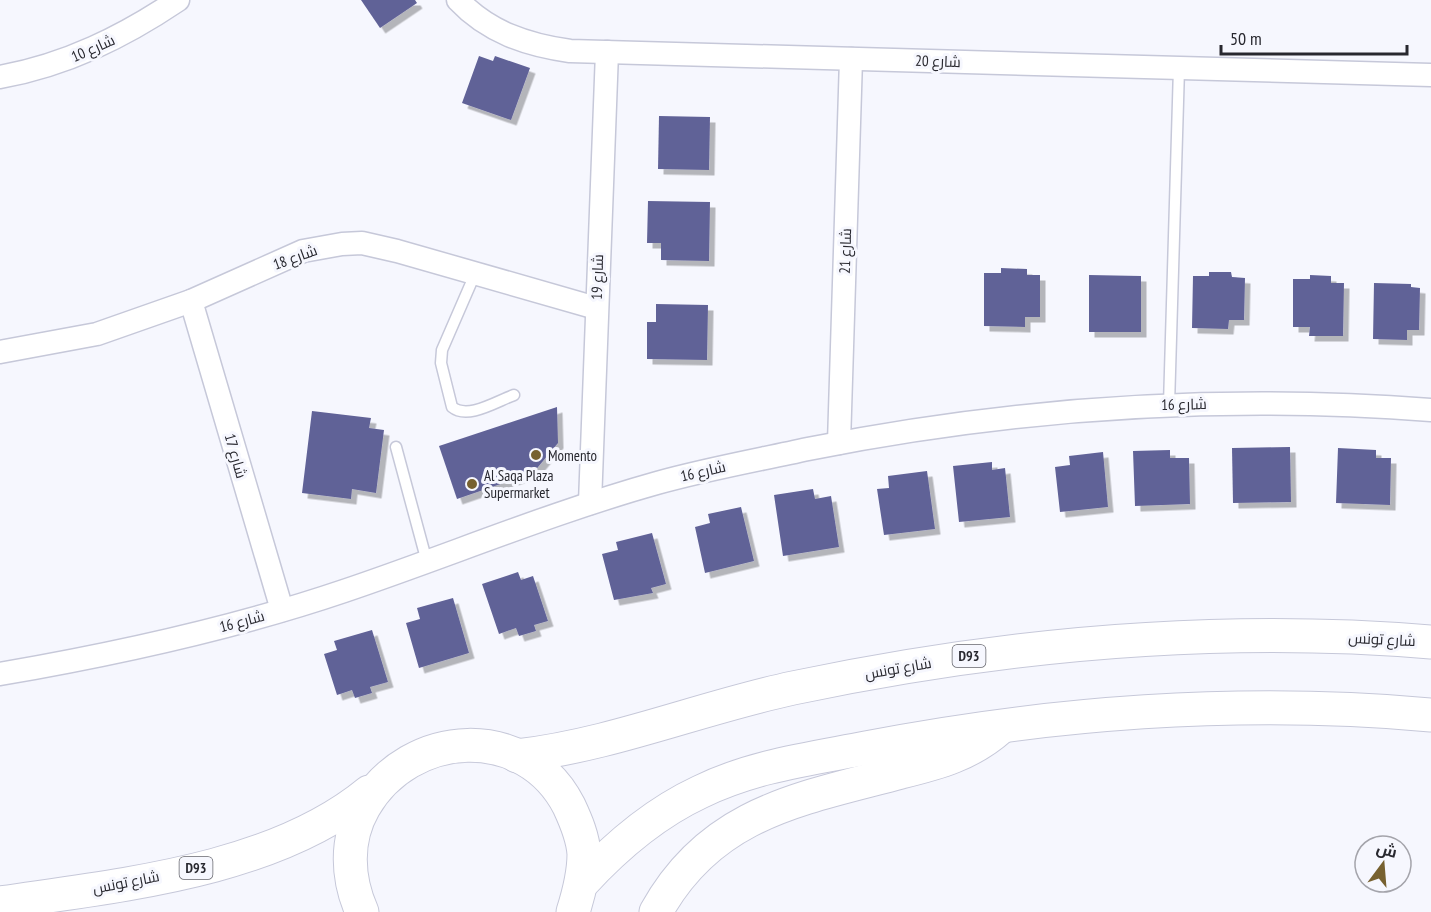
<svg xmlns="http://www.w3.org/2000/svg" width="1431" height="912" font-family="'PT Sans Narrow',Cairo,sans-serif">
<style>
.building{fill:#616297;filter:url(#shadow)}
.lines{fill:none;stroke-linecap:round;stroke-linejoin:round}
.service-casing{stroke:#c6c8d9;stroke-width:13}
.minor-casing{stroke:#c6c8d9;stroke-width:25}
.primary-casing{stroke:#c6c8d9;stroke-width:35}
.service{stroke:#fff;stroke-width:10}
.minor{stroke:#fff;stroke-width:22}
.primary{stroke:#fff;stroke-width:33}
.poi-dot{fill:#776130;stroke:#f6f7fe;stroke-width:2}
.labels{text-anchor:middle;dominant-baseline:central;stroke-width:6;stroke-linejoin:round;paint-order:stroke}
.shield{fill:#f6f7fe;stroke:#66666d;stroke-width:1.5}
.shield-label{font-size:14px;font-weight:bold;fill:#28282f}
.street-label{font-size:15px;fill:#28282f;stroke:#f6f7fe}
.poi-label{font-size:15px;fill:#28282f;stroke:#f6f7fe;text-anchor:start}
</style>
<defs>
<filter id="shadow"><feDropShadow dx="5.5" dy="5.5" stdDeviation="0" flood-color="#0004"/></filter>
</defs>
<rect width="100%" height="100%" fill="#f6f7fe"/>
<g class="building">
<path d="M361,0H415L417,3L380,28Z"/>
<path d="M479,56L493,61L495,56L530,68L511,120L462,103Z"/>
<path d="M659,116L710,117L709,170L658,169Z"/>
<path d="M648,201L710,202L709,261L661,260V243H647Z"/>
<path d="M1001,268L1027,269V275H1040V317H1025V327L984,326V273H1001Z"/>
<path d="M1209,272H1231L1232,277L1245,278L1244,320H1229L1228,329L1192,328L1193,276H1209Z"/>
<path d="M1089,275L1141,276V332H1089Z"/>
<path d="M1310,275L1331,276V283H1344L1343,336H1309L1310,327H1293V279H1310Z"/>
<path d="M1374,283L1411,284V287L1420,288L1419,330H1407V340L1373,339Z"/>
<path d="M656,304L708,305L707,360L647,359V322H656Z"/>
<path d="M557,407L558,443L533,473L457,499L439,446Z"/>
<path d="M312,411L371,418L369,428L384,430L376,493L352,489L351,499L302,493Z"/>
<path d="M1290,447L1291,502L1233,503L1232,448Z"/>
<path d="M1338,448L1376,450V458H1391L1390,505L1336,503Z"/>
<path d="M1170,450V458H1189L1190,504L1135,506L1133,451Z"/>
<path d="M1103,452L1108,507L1060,512L1055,467L1070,465L1069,456Z"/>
<path d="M992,462V470L1005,468L1010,517L959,522L953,466Z"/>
<path d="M927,471L935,529L884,535L877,489L889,488L888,476Z"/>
<path d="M813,489L815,499L831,496L839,547L783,556L774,495Z"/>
<path d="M741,507L754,561L705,573L695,527L710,523L708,514Z"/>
<path d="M652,533L666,584L651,588L653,593L614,600L602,554L618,550L616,542Z"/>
<path d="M518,572L521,580L533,576L548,621L534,625L536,631L519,636L516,628L499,634L482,584Z"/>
<path d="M453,598L469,653L419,668L406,623L420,619L417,608Z"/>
<path d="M372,630L388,682L370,687L372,693L355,698L352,690L337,695L324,654L337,650L334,641Z"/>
</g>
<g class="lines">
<defs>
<g id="service">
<path d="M475,274L442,350L441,363L452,407C468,420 497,401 514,395"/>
<path d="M1169,405L1179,68"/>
<path d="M396,447L427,562"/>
</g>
<g id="minor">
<path d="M458,0C488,32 527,45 570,51L1431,75"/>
<path d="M0,77C66,65 123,37 178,0"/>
<path d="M191,301L282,610"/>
<path d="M0,352L97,334L191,301L303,251L342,244L362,243L397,251L596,308"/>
<path d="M839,443L851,59"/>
<path d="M590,503L607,52"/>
<path d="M0,674C116,654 232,629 344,591C448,556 550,513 657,483C707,469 758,460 808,449C1014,408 1221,394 1431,410"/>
</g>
<g id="primary">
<path d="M517,756C612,745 700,708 793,688C1003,644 1216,624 1431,642"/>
<path d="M582,883C616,846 655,813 700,792C753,766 809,759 866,748C1053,712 1241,698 1431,715"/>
<path d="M0,903C121,885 273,871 369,792"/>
<path d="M362,912C347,878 345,840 364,807C410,728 526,722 569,806C576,821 583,837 584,854C584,874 579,893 573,912"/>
<path d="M656,912C711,812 800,799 901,772C938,763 971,754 1000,728"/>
</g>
</defs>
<use href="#service" class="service-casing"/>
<use href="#minor" class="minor-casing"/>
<use href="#primary" class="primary-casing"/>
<use href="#service" class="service"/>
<use href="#minor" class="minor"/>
<use href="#primary" class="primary"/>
</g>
<g class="poi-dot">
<circle cx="536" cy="455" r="6"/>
<circle cx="472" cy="484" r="6"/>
</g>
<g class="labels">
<g class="shield">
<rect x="952.5" y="645" width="33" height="22" rx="4.5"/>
<rect x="179.5" y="857" width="33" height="22" rx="4.5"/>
</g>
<g class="shield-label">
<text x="969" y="656">D93</text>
<text x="196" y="868">D93</text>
</g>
<g class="street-label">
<text transform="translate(93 48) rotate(-24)">شارع 10</text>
<text transform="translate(938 61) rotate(2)">شارع 20</text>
<text transform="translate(845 251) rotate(-88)">شارع 21</text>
<text transform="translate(295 257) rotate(-20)">شارع 18</text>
<text transform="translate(597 277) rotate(-88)">شارع 19</text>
<text transform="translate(1184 404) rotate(-1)">شارع 16</text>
<text transform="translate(236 456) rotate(74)">شارع 17</text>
<text transform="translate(703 471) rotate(-13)">شارع 16</text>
<text transform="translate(242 621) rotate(-15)">شارع 16</text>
<text transform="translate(1382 639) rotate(3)">شارع تونس</text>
<text transform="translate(898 668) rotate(-10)">شارع تونس</text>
<text transform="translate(126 882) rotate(-11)">شارع تونس</text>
</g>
<g class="poi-label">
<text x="548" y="455">Momento</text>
<text x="484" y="475">Al Saqa Plaza<tspan x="484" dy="17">Supermarket</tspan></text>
</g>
</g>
<g transform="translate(1383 864) rotate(16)"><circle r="28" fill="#f6f7fe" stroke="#a4a4ab" stroke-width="1.5"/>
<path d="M0-4.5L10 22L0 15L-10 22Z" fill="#776130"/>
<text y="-9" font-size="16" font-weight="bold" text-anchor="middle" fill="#28282f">ش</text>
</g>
<path d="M1221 45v9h186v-9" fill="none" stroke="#28282f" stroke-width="3"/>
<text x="1230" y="45" font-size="18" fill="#28282f" stroke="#f6f7fe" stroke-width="4.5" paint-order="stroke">50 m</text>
</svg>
